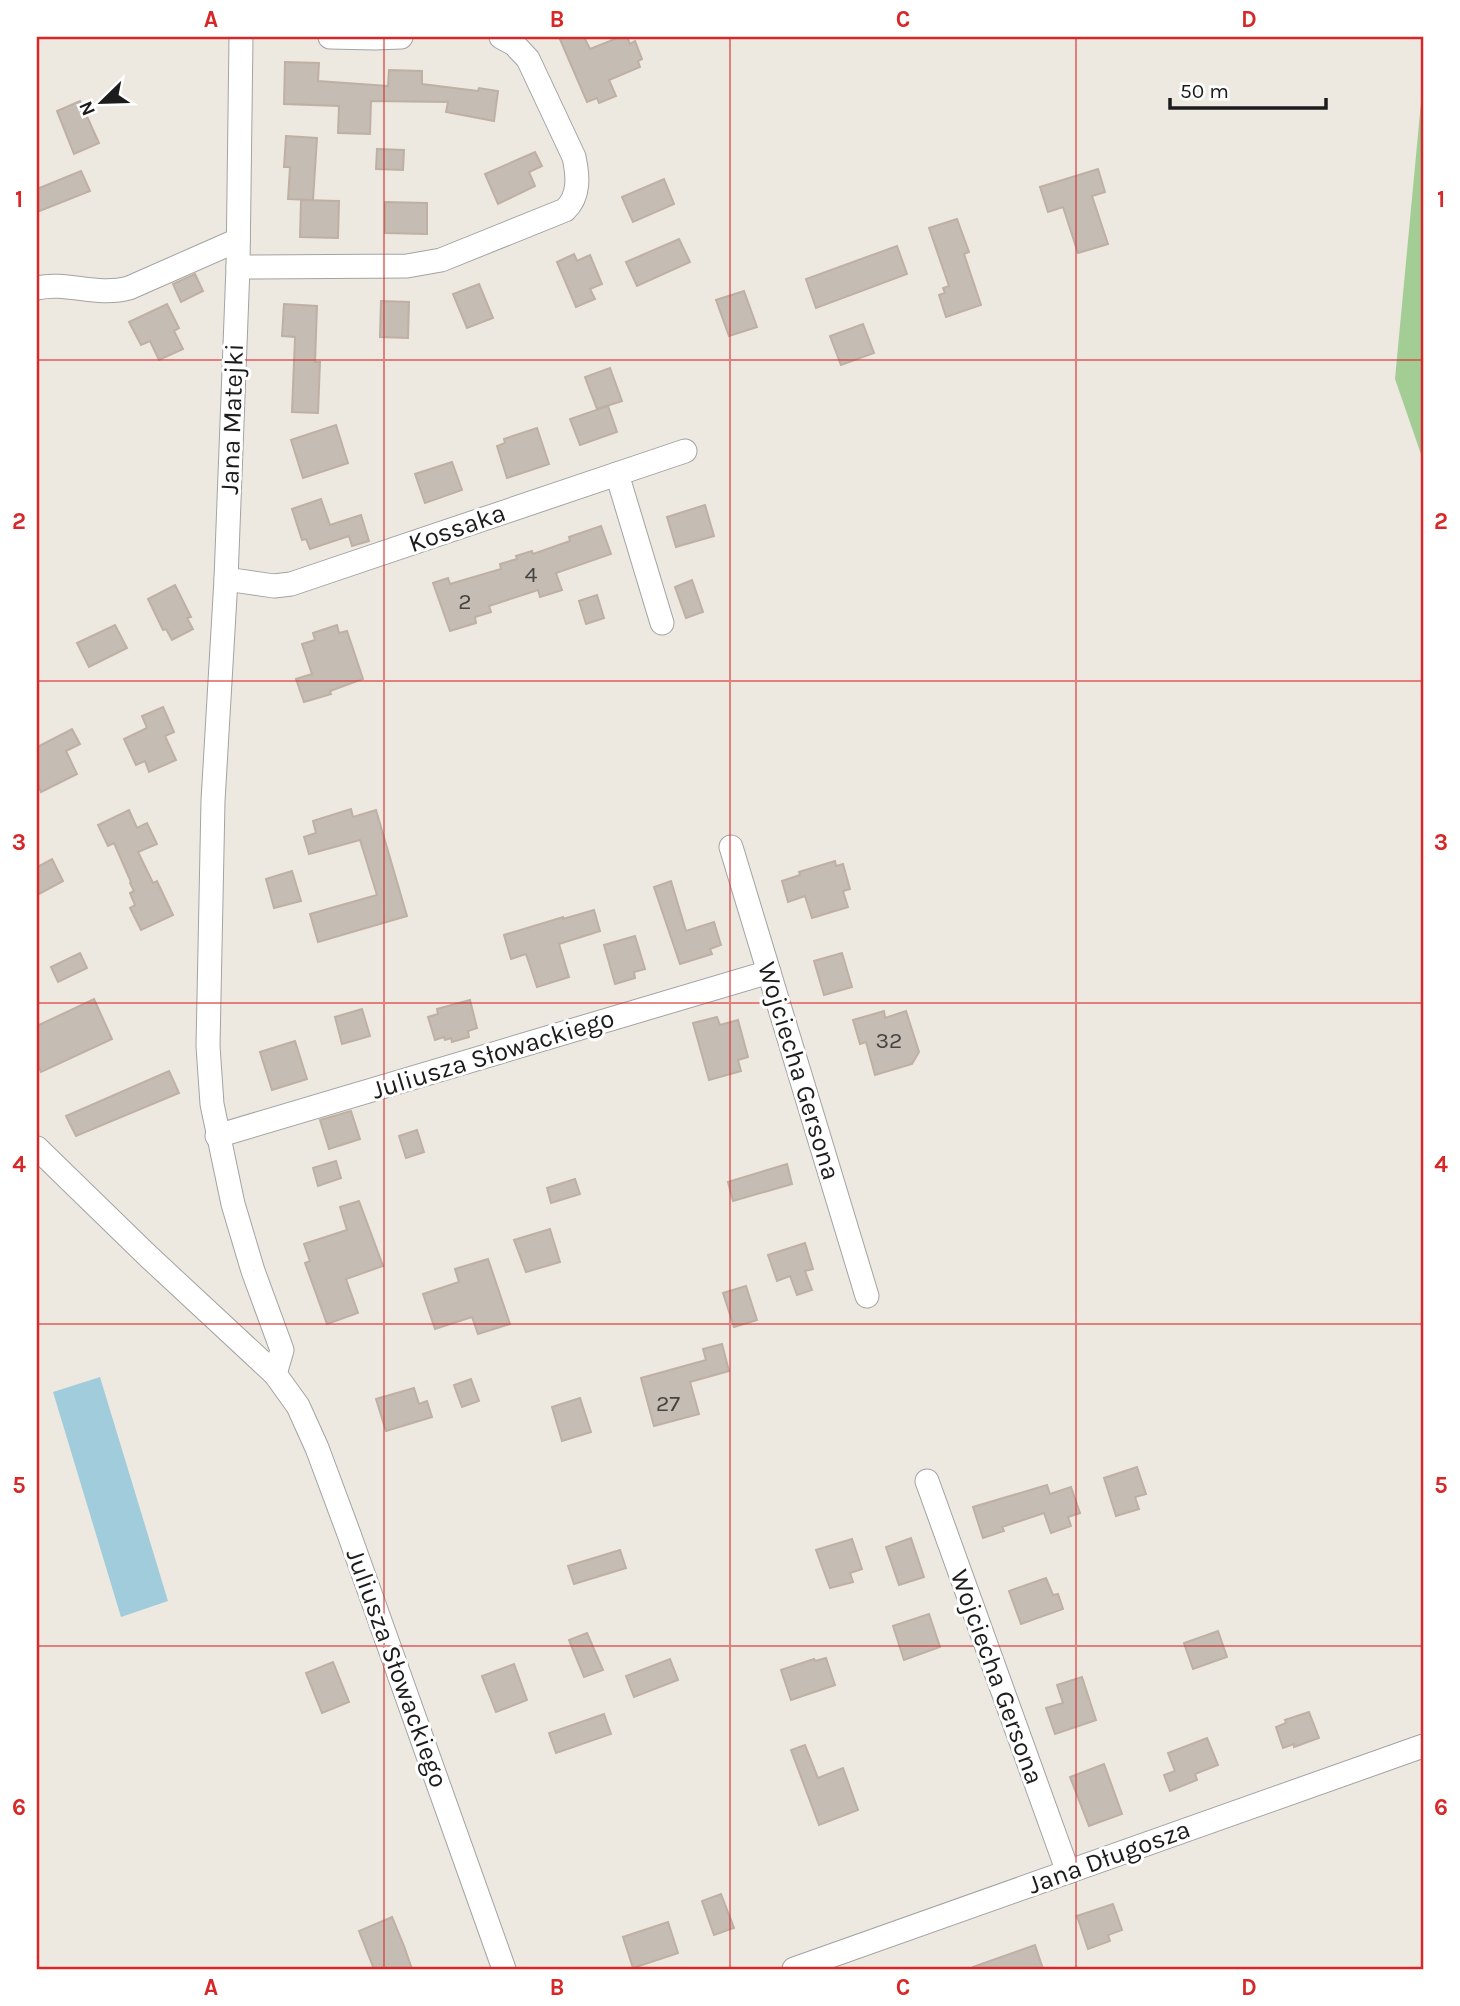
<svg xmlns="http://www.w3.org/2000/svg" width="1460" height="2006" font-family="Karla,sans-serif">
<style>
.forest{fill:#a4cd95}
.water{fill:#a1ccdb}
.building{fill:#c5bcb4;stroke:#bfb0a3;stroke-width:2}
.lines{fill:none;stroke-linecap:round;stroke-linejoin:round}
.street-casing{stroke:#a3a3a3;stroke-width:25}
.street{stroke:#fff;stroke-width:23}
.grid{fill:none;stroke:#d62828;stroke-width:2;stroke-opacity:0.55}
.labels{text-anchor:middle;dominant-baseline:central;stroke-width:6;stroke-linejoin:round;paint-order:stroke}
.number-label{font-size:23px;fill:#464442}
.street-label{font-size:26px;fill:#1c1c1c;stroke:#fff}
.neatline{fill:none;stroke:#d62828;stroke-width:2.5}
.grid-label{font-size:23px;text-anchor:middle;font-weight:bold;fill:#d62828}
</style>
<rect width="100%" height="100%" fill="#ede9e1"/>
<path class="forest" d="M1423,81V460L1395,379Z"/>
<path class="water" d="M100,1377L168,1601L121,1617L53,1392Z"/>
<g class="building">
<path d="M559,37H584L590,49L620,37H627L630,44L635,41L642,59L638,61L640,67L609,80L616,96L599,103L597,98L587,102Z"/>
<path d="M285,62L319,63L318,81L388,86L389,70L422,71V84L478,91L479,88L498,91L494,121L446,112L448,102L371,101L370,134L338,133L339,106L284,104Z"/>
<path d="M80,101L99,143L74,154L57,111Z"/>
<path d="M286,136L317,138L313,200L288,199L290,167H284Z"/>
<path d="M377,149L404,150L403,170L376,169Z"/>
<path d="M535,152L542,166L529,172L535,186L498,204L485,174Z"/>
<path d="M1098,169L1105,192L1092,196L1108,244L1078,253L1063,207L1048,212L1040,187Z"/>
<path d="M81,171L90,191L37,212V189Z"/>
<path d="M664,179L674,204L633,222L622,197Z"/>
<path d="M301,200L339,201L338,238L300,237Z"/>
<path d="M385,202L427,203V234L385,233Z"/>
<path d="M957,219L969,252L964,254L981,305L946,317L939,295L945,293L943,288L949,286L929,228Z"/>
<path d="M679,239L690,262L637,286L626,262Z"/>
<path d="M897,246L907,274L816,308L806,279Z"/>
<path d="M574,254L577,261L590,255L602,284L590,289L595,299L576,307L557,262Z"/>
<path d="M195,274L203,291L181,302L173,284Z"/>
<path d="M479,284L493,318L467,328L453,294Z"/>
<path d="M744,291L757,327L729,336L716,300Z"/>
<path d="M381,301L409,302L408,338L380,337Z"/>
<path d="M167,304L179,328L174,331L183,349L159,360L150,341L141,345L129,322Z"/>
<path d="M284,304L317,306L315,362H320L318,413L292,412L295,337L282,336Z"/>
<path d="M863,324L874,353L841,365L830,336Z"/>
<path d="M610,368L622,401L597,409L585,377Z"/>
<path d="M608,406L617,432L580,445L570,419Z"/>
<path d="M336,425L348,463L303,478L291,440Z"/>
<path d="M537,428L549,464L507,478L497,446L505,443L504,439Z"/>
<path d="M452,462L462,490L425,503L415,474Z"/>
<path d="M321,499L330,525L361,515L369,541L352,546L349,536L310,549L306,539L302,540L292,509Z"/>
<path d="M705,505L714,536L676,547L667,517Z"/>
<path d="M601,526L611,554L556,573L562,590L540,597L538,590L489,606L491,612L475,617L476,623L450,631L433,583L448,578L450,584L501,569L500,564L517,559L516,556L532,551L533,554L570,541L569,537Z"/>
<path d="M692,580L703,612L686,618L675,587Z"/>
<path d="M175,585L191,617L187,618L193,629L172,640L166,629L163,630L148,599Z"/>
<path d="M597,595L604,618L586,624L579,601Z"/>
<path d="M115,625L127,648L89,667L77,643Z"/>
<path d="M337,625L339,633L347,631L363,679L330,691L331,694L304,702L296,679L312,674L302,644L315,640L313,633Z"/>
<path d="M163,707L174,732L165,736L176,760L149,772L145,761L136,765L124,739L147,728L142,716Z"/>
<path d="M72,729L80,744L66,751L77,774L41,792L37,782V747Z"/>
<path d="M351,809L353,817L376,810L407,916L318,942L310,914L377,895L360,840L309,854L304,837L316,833L313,821Z"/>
<path d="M129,810L137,828L147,823L157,844L138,852L153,883L157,881L173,915L141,930L130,908L135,905L130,893L134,891L130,883L131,882L114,843L108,846L98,825Z"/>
<path d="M52,859L63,881L37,895V867Z"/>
<path d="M835,861L836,866L843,864L850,889L843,891L848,907L812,918L805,896L788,902L782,881L800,875L799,872Z"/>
<path d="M292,871L301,901L274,908L266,879Z"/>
<path d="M671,881L686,931L714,922L721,945L710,949L712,954L680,964L654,887Z"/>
<path d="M594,910L600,931L559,944L569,977L537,987L526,954L511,959L504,935L563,917V919Z"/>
<path d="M635,936L645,969L634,972L635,978L615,984L604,945Z"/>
<path d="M80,953L87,968L58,982L51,967Z"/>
<path d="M842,953L852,987L824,995L814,961Z"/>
<path d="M94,999L112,1039L41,1072L37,1063V1026Z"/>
<path d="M470,1000L477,1028L468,1031L469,1037L452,1042L451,1038L445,1040L444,1037L435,1040L428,1017L438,1014L437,1009Z"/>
<path d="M362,1009L370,1036L342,1044L335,1017Z"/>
<path d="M884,1011L885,1018L906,1011L919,1052L912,1064L875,1075L866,1042L860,1044L853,1020Z"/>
<path d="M717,1017L720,1025L738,1020L748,1057L738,1060L741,1071L709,1080L693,1023Z"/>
<path d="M295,1041L307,1079L272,1090L260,1052Z"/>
<path d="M169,1071L179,1093L76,1136L66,1116Z"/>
<path d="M351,1111L360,1139L329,1149L320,1120Z"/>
<path d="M417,1130L424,1152L406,1158L399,1136Z"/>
<path d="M336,1161L341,1178L318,1186L313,1168Z"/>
<path d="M787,1164L792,1184L733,1201L728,1182Z"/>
<path d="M575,1179L580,1194L551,1203L547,1188Z"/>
<path d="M359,1201L383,1266L346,1279L358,1313L327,1324L305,1263L310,1261L304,1244L347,1230L340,1207Z"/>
<path d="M550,1229L560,1262L526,1272L514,1240Z"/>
<path d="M805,1243L813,1269L805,1271L812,1290L797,1295L790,1276L777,1281L768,1255Z"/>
<path d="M488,1259L510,1324L478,1334L472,1317L435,1329L423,1294L459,1282L455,1269Z"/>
<path d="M746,1286L757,1320L734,1327L723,1293Z"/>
<path d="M722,1344L729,1371L690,1382L699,1414L654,1426L641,1378L706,1360L703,1349Z"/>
<path d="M471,1379L479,1401L462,1407L454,1385Z"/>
<path d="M414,1388L419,1404L427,1401L432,1417L386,1431L376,1399Z"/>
<path d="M580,1398L591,1432L562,1441L552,1407Z"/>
<path d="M1137,1467L1146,1494L1135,1497L1139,1509L1116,1516L1104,1478Z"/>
<path d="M1047,1485L1050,1494L1071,1487L1080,1513L1068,1517L1071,1526L1051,1533L1044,1513L1002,1527L1004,1531L983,1538L973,1507Z"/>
<path d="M911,1538L924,1577L899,1585L886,1547Z"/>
<path d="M852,1539L862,1569L850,1573L853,1582L830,1588L816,1550Z"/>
<path d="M620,1550L626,1568L574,1584L568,1566Z"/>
<path d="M1046,1578L1053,1595L1058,1594L1063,1609L1021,1624L1009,1591Z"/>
<path d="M929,1614L940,1647L904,1660L893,1626Z"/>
<path d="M1218,1631L1227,1657L1193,1669L1184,1643Z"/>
<path d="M587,1633L603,1670L584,1677L569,1640Z"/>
<path d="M826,1658L835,1685L791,1700L781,1670L814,1659L815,1661Z"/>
<path d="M670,1659L678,1680L634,1697L626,1676Z"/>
<path d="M333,1662L349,1702L322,1713L306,1673Z"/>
<path d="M514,1664L527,1700L496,1712L482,1676Z"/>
<path d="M1082,1677L1096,1720L1055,1734L1046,1708L1063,1703L1057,1685Z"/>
<path d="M1309,1712L1319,1738L1294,1747V1744L1283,1748L1276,1727L1286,1723L1285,1720Z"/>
<path d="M604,1714L611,1734L556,1753L549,1733Z"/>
<path d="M1207,1738L1218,1765L1195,1774L1197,1780L1170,1791L1164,1775L1175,1771L1168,1753Z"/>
<path d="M805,1745L818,1778L843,1768L858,1810L819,1825L791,1750Z"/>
<path d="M1104,1764L1122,1814L1089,1826L1070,1777Z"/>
<path d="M721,1894L734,1928L714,1935L702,1901Z"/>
<path d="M1113,1904L1122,1930L1108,1935L1110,1941L1088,1949L1077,1916Z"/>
<path d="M392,1917L404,1946L412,1969H374L359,1931Z"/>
<path d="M668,1922L678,1953L633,1968L623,1937Z"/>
<path d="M1035,1945L1043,1969H973V1967Z"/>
</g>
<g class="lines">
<defs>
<g id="street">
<path d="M241,37L238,267L226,579L213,801L208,1046L212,1104L233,1204L253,1271L282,1350L275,1374"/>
<path d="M330,37L375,38L401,37"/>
<path d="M238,267L407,266L441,260L565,210C580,196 578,176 574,157L528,59L514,44L501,37"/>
<path d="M37,288C67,281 96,297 129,288L238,240"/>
<path d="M617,474L662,623"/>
<path d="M226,579L274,586L291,584L685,451"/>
<path d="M731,847L867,1296"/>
<path d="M217,1136L769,972"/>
<path d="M37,1148L148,1256L275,1374L298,1406L317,1448L349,1534L504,1969"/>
<path d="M927,1481L1068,1872"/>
<path d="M794,1969L1423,1746"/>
</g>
</defs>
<use href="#street" class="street-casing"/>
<use href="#street" class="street"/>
</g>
<path class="grid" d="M384,37V1969M730,37V1969M1076,37V1969M37,360H1423M37,681H1423M37,1003H1423M37,1324H1423M37,1646H1423"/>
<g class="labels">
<g class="number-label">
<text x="531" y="574">4</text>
<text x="465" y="601">2</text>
<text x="889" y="1040">32</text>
<text x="668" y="1403">27</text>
</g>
<g class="street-label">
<text transform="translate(232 419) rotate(-88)">Jana Matejki</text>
<text transform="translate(457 528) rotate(-19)">Kossaka</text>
<text transform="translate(493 1054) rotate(-17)">Juliusza Słowackiego</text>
<text transform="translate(799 1071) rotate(73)">Wojciecha Gersona</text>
<text transform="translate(397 1668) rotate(70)">Juliusza Słowackiego</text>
<text transform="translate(997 1677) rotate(70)">Wojciecha Gersona</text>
<text transform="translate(1109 1857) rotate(-20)">Jana Długosza</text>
</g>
</g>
<rect width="1460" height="2006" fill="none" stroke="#ffffff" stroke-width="77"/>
<g transform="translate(102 102) rotate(247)" stroke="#ffffff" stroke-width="5" paint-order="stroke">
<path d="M0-5L12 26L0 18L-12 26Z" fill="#1c1c1c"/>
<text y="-10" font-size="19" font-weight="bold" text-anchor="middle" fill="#1c1c1c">N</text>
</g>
<path d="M1170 98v10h156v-10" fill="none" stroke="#1c1c1c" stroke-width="3.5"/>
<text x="1180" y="98" font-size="21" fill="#1c1c1c" stroke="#ffffff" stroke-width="5" paint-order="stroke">50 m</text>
<rect x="38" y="38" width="1384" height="1930" class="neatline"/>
<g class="grid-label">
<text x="211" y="27">A</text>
<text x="557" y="27">B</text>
<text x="903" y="27">C</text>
<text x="1249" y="27">D</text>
<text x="19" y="207">1</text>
<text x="1441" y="207">1</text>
<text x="19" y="529">2</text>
<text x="1441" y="529">2</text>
<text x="19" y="850">3</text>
<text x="1441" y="850">3</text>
<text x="19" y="1172">4</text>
<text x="1441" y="1172">4</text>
<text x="19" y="1493">5</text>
<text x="1441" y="1493">5</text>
<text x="19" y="1815">6</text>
<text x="1441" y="1815">6</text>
<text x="211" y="1995">A</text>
<text x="557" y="1995">B</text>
<text x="903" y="1995">C</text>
<text x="1249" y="1995">D</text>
</g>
</svg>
